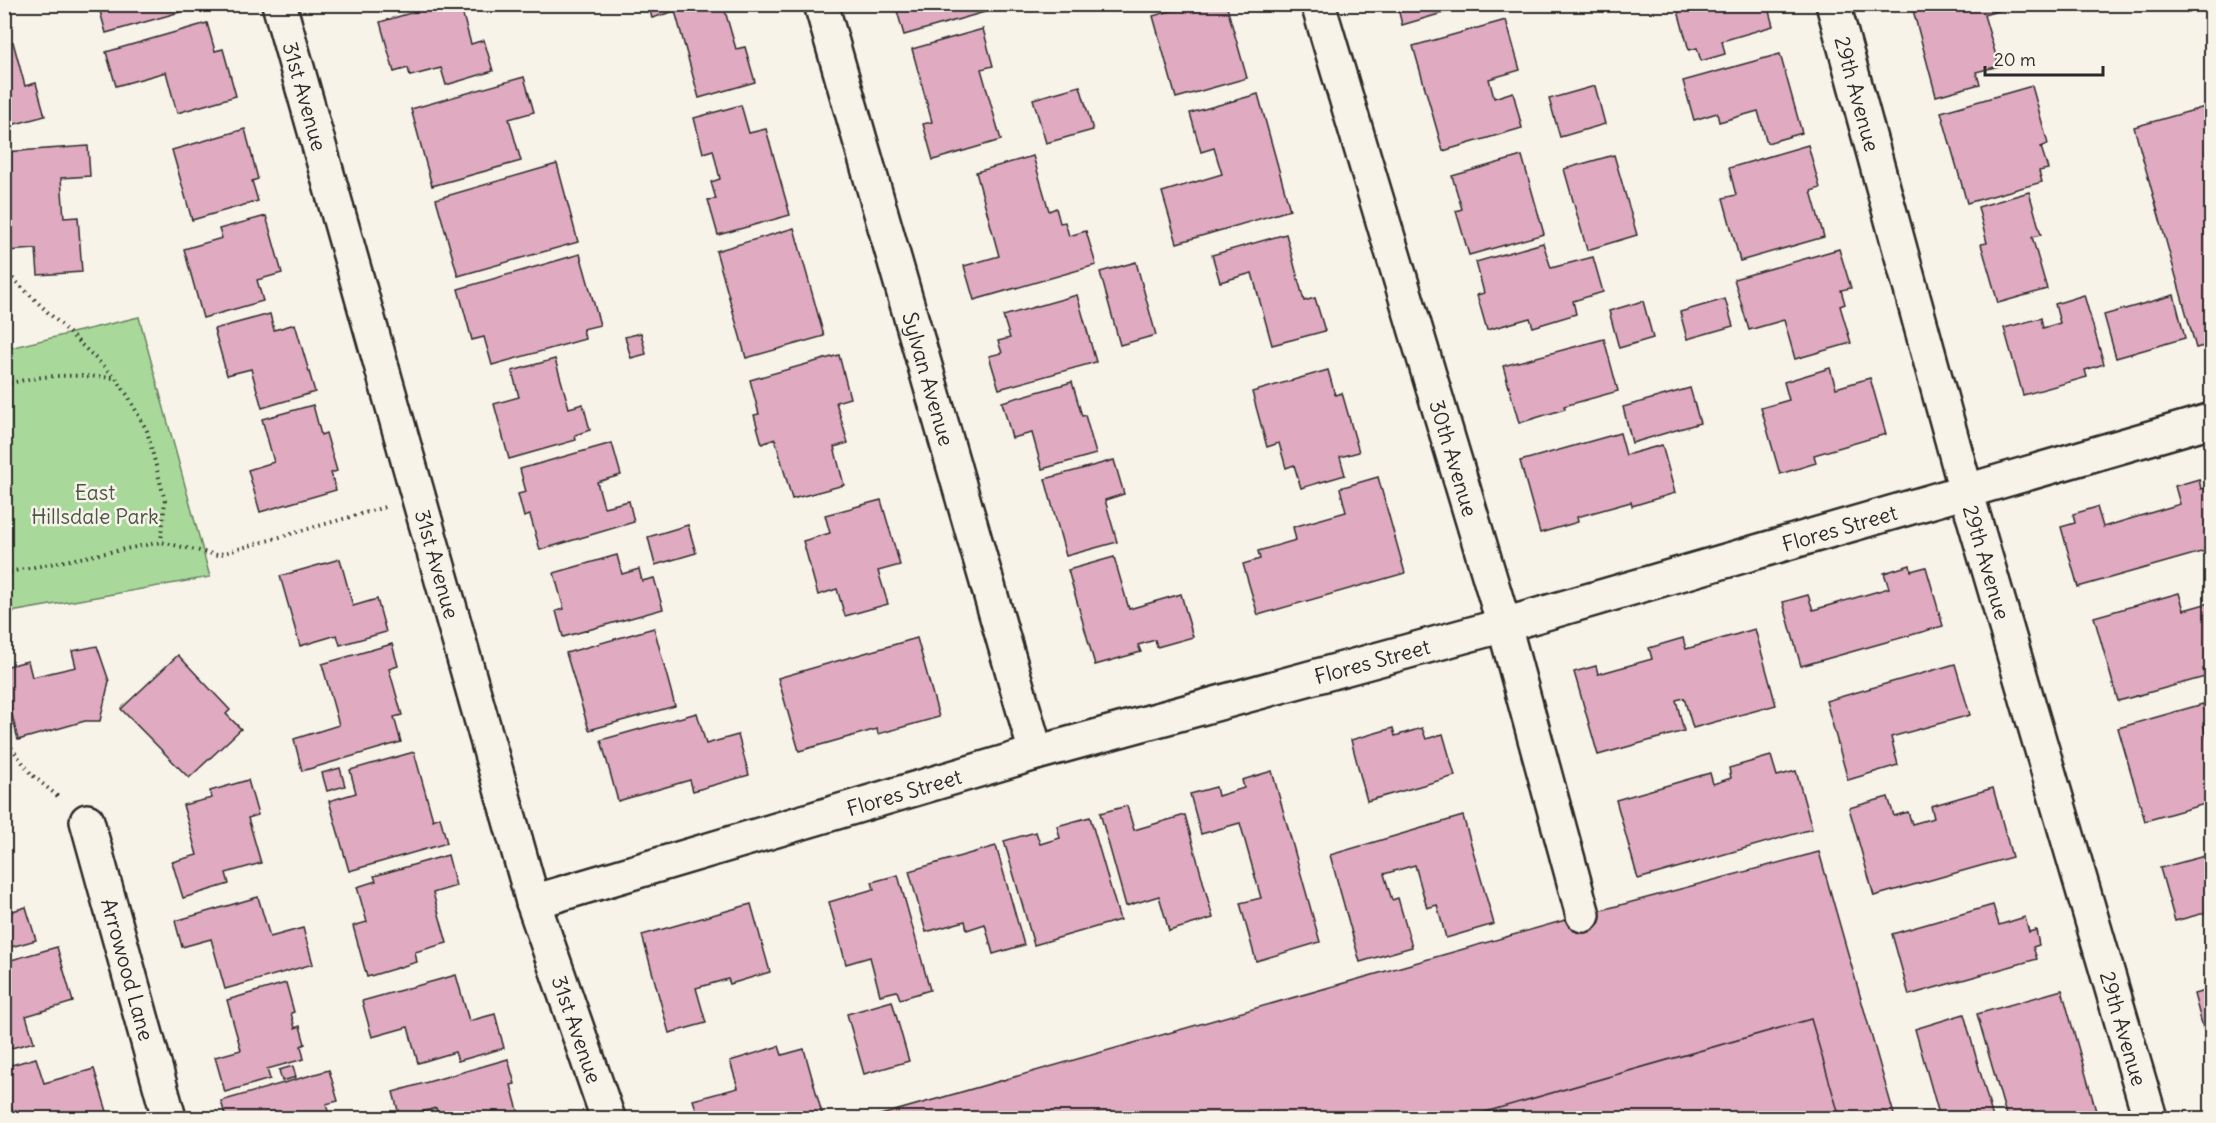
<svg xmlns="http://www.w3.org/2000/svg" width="2216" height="1123" font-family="Delius,sans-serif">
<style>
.green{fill:#a8d99a;stroke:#6a8262;stroke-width:1.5}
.building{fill:#e0aac1;stroke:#2b2b2b;stroke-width:1.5}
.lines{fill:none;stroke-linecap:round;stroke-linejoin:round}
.street-casing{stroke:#2b2b2b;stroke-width:38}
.secondary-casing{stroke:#2b2b2b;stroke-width:38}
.path{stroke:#2b2b2b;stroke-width:4;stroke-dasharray:1.5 4.5;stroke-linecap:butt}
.street{stroke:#f7f3e8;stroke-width:33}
.secondary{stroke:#f7f3e8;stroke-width:33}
.labels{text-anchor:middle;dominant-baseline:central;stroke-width:5;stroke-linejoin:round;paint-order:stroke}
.street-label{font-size:21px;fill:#2b2b2b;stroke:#f7f3e8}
.park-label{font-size:21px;fill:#4a5647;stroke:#f7f3e8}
</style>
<rect width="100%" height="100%" fill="#f7f3e8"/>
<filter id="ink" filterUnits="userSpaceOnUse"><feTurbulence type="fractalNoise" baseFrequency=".0167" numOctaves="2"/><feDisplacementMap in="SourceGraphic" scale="12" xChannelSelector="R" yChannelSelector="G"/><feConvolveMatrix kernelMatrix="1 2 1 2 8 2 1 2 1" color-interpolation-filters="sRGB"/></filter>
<g filter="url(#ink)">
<path class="green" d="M139,317L210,577L5,613V349Z"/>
<g class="building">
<path d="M98,4H205V5L106,33Z"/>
<path d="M441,4H460L471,44L484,40L493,71L446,85L441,68L410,76L408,68L394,72L380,22Z"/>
<path d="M648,4H723L736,49L745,47L755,82L699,98L675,11L652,18Z"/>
<path d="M895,4H1013L904,35Z"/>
<path d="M1195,4H1226L1247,78L1176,98L1153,16Z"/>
<path d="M1397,4H1473L1402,25Z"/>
<path d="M1676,4H1767L1773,26L1722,41L1725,54L1701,61L1697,48L1689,50Z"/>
<path d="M1932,4H2004L2005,9L1984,15L1999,66L1976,72L1980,84L1936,96L1913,10Z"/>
<path d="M1506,20L1520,70L1489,79L1494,98L1513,92L1522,128L1443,151L1413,46Z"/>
<path d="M207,23L215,51L223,49L236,96L177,113L166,72L116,86L106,52Z"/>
<path d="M983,29L993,66L981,69L1001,140L933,160L923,124L932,122L912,49Z"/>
<path d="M13,42L25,86L36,83L45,116L4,127V44Z"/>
<path d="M1780,54L1802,133L1767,143L1758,111L1719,122L1717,113L1694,120L1683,81Z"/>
<path d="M524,77L534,112L509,119L521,161L432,186L411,109Z"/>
<path d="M1080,86L1093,130L1046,143L1033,99Z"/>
<path d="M1595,86L1605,124L1560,137L1549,99Z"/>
<path d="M2032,86L2048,144L2041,147L2048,169L2039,171L2042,182L1967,203L1941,112Z"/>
<path d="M1258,94L1290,210L1177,243L1162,192L1222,174L1214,148L1201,152L1190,113Z"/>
<path d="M741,105L749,133L766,129L790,215L718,235L708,200L716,199L711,182L720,179L713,150L703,153L694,118Z"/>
<path d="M2212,105V344L2196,348L2134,127Z"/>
<path d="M245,129L258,179L252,181L258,201L192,220L172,150Z"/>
<path d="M1808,145L1820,188L1811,191L1824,237L1740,261L1723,198L1736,195L1729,168Z"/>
<path d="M88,146L90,176L61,178L64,218L78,217L82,272L38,275L36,249L6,251L4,152Z"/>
<path d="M1614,155L1637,235L1587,250L1564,169Z"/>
<path d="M1033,156L1049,211L1056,208L1060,223L1065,222L1069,236L1086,231L1096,265L974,300L964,266L999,256L976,172Z"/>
<path d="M1522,156L1544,234L1469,255L1456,211L1462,209L1452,176Z"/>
<path d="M557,164L578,242L458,276L436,199Z"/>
<path d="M2029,192L2041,235L2032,237L2047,289L1998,303L1981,244L1987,243L1978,207Z"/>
<path d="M266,216L282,273L257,280L263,301L203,318L184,249L222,238L219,229Z"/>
<path d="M794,228L824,336L746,358L716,251Z"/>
<path d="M1286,234L1304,301L1315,298L1325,331L1272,345L1252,273L1220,282L1212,255Z"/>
<path d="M1543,243L1551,268L1593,257L1603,292L1573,301L1576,314L1533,327L1530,318L1487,330L1477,295L1484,293L1476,262Z"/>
<path d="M1839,249L1851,288L1841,290L1845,304L1840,306L1851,343L1795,359L1784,320L1749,330L1734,279Z"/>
<path d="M580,254L600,325L583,329L585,339L492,365L484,337L472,340L458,289Z"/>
<path d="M1136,262L1156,335L1120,345L1100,272Z"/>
<path d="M1077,295L1096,362L999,389L989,356L1002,353L998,341L1010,338L1003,316Z"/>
<path d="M2084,295L2104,364L2085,370L2087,377L2023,395L2004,328L2041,318L2043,328L2060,323L2055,304Z"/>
<path d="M2174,295L2185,338L2116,358L2104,315Z"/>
<path d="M1725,299L1733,326L1687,339L1680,312Z"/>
<path d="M1643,301L1653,338L1619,348L1609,311Z"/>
<path d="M270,314L274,330L295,324L315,392L262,408L251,369L227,375L214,329Z"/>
<path d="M641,333L646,354L631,358L625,337Z"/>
<path d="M1604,339L1618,391L1564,406L1565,409L1519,423L1503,366Z"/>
<path d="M839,355L850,398L836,402L848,443L834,447L844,485L792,499L775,439L762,444L754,415L759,414L750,380Z"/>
<path d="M555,359L569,408L583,404L590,430L575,435L576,440L509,459L494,404L519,397L512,371Z"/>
<path d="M1830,368L1836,388L1870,378L1886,434L1814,455L1816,463L1780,474L1761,408L1789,400L1784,382Z"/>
<path d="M1328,370L1335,395L1342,393L1359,452L1340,457L1345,475L1301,488L1294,465L1286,468L1279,443L1267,447L1252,392Z"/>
<path d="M1072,382L1082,416L1085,415L1096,454L1042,469L1032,433L1012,438L1002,402Z"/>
<path d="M1690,388L1700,423L1632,443L1623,407Z"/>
<path d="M313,405L321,435L326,433L337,471L331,473L336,490L260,512L248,470L274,462L262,419Z"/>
<path d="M1620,433L1626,455L1662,445L1675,493L1632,506L1631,502L1577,517L1578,522L1540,533L1520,461Z"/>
<path d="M612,443L621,475L597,482L604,507L629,501L634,522L540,550L530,515L524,517L518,494L526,492L520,469Z"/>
<path d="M1114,460L1124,494L1105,500L1117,542L1066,556L1045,479Z"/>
<path d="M1378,477L1405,573L1258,615L1243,564L1260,559L1258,551L1296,540L1293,527L1346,512L1340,488Z"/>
<path d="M2199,479L2201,489L2212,486V549L2078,587L2061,527L2075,523L2073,514L2097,507L2103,527L2180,504L2175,486Z"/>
<path d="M881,500L900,565L878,571L888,604L845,616L837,589L818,595L803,541L830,533L825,515Z"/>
<path d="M688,525L696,553L655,565L648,537Z"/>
<path d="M617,555L622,574L639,569L642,581L654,578L663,609L563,637L556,611L564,609L554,573Z"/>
<path d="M1114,557L1129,609L1181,594L1193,637L1157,647L1155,640L1138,645L1141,652L1095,665L1068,570Z"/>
<path d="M340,559L353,606L377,599L386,632L340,645L337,635L300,646L280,576Z"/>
<path d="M1910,565L1911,571L1926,567L1943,626L1801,666L1783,602L1808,595L1813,610L1889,588L1884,573Z"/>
<path d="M2179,593L2184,610L2212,602V667L2203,669L2205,677L2118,701L2094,617Z"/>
<path d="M654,628L675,706L589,730L566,653Z"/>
<path d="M1755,629L1776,705L1693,728L1684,698L1676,700L1684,731L1598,755L1574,672L1596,666L1598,674L1652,659L1649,648L1683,638L1686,649Z"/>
<path d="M917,638L939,717L878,734L877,729L799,751L778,678Z"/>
<path d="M392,644L398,666L389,669L402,715L394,717L401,742L302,771L294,739L339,725L322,664Z"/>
<path d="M97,646L109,681L100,721H85L18,740L4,681V667L28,661L32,677L76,667L72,651Z"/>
<path d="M178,655L230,710L226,714L241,729L189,778L121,709Z"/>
<path d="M1955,664L1970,715L1891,737L1898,765L1848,780L1826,701Z"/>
<path d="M2203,704L2208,721L2203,723L2212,755V802L2145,821L2118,728Z"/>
<path d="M697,713L706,744L738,735L749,775L693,791L690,780L618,801L601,740Z"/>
<path d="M1393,728L1395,736L1422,728L1426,739L1443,734L1455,776L1367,801L1351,740Z"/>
<path d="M414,752L433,820L440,817L447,843L349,871L329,801L356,793L350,770Z"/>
<path d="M1771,756L1777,776L1796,771L1812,829L1638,879L1616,800L1710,773L1713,784L1731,778L1729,768Z"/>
<path d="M340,768L345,786L327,791L322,773Z"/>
<path d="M1272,771L1320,942L1256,961L1240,903L1261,898L1240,823L1201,834L1190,794L1216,787L1218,796L1244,788L1242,780Z"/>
<path d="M248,780L258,815L248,818L261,863L226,873L229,884L183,898L172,862L197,855L183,805L212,798L210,791Z"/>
<path d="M1993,788L2012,857L1874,896L1849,808L1888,797L1894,816L1908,812L1912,824L1934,818L1931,806Z"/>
<path d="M1127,806L1134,830L1185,815L1213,918L1169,931L1159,896L1126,906L1100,813Z"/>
<path d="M1463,816L1494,924L1446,938L1437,905L1427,908L1415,865L1384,874L1392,900L1398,898L1412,947L1360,962L1330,855Z"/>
<path d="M1090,817L1120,920L1034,945L1004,841L1036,832L1040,844L1060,838L1057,826Z"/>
<path d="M996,846L1024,945L993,954L985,924L967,930L965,921L926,932L909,871Z"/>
<path d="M1819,852L1895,1118H870L1583,915Z"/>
<path d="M2212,854V911L2175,921L2160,868Z"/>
<path d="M448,855L456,886L433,893L447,943L415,952L417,962L367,977L353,926L367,922L357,887L376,881L374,876Z"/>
<path d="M898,875L930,990L900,999L897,991L880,995L870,957L846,964L829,902L874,889L872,882Z"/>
<path d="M258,897L270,937L303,928L313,964L225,989L211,939L182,947L175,921Z"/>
<path d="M751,904L770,972L730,984L728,979L696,988L706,1023L669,1033L642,935Z"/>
<path d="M1993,905L1999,925L2025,917L2029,932L2036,930L2039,945L2033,947L2037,959L1909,995L1892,934Z"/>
<path d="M26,907L36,940L4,949V908L6,913Z"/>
<path d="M57,947L73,1002L26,1016L34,1042L4,1050V962Z"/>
<path d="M456,975L469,1021L495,1014L504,1048L458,1061L455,1052L418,1063L408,1027L372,1037L362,1001Z"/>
<path d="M286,983L294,1012L291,1013L295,1028L300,1026L305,1044L301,1046L304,1059L267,1069L270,1079L225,1092L215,1057L241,1050L227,1000Z"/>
<path d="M2212,989V1026L2203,1028L2194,994Z"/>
<path d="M2062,990L2098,1118H2007L1977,1014Z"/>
<path d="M892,1001L909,1061L864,1074L847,1014Z"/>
<path d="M1964,1014L1993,1118H1940L1915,1029Z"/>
<path d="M1811,1019L1840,1118H1464Z"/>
<path d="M779,1046L782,1055L804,1049L823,1117L699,1118L693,1100L738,1088L730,1061Z"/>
<path d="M36,1058L44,1083L94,1069L109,1118H15L4,1083V1067Z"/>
<path d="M508,1059L515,1084L511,1085L520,1118H439L436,1108L400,1118L393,1092Z"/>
<path d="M293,1066L296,1077L282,1081L279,1070Z"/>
<path d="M329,1070L338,1101L326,1104L330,1118H226L221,1101Z"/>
</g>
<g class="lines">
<defs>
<g id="street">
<path id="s1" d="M821,4L1036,753"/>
<path id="s2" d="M1318,4L1504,625L1583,915"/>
<path id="s3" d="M1833,4L1966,491L2150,1118"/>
<path id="s4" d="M87,821L169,1118"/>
<path id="s5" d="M533,902L1036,753L1504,625L2212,420"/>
</g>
<g id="secondary">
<path id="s6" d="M279,4L533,902L608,1118"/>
</g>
</defs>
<use href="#street" class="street-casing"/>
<use href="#secondary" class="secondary-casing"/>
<g class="path">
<path d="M4,270L116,378L128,396L147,431L165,501L161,541"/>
<path d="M4,385C46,373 73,375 115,378"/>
<path d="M4,573L161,542L217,555L385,507"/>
<path d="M4,738L32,775L61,799"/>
</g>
<use href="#street" class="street"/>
<use href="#secondary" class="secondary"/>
</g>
</g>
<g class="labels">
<g class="street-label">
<text stroke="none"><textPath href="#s3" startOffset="93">29th Avenue</textPath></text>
<text stroke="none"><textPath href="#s6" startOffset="96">31st Avenue</textPath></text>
<text stroke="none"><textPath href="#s1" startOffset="390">Sylvan Avenue</textPath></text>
<text stroke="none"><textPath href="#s2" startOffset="474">30th Avenue</textPath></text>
<text stroke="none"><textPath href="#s5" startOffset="1359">Flores Street</textPath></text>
<text stroke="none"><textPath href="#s3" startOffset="579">29th Avenue</textPath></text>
<text stroke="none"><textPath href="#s6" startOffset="582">31st Avenue</textPath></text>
<text stroke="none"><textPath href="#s5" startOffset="873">Flores Street</textPath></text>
<text stroke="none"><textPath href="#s5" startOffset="387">Flores Street</textPath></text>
<text stroke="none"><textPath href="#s4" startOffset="154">Arrowood Lane</textPath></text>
<text stroke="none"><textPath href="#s6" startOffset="1068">31st Avenue</textPath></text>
<text stroke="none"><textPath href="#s3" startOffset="1065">29th Avenue</textPath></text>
</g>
<g class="park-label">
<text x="95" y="492">East<tspan x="95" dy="24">Hillsdale Park</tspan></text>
</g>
</g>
<rect width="2216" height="1123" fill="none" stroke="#f7f3e8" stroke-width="24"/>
<rect x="12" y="12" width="2192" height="1099" fill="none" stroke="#2b2b2b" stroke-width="2" filter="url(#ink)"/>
<path d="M1985 66v9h118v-9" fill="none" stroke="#2b2b2b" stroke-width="3"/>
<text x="1994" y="66" font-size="18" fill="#2b2b2b" stroke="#f7f3e8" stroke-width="4.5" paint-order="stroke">20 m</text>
</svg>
